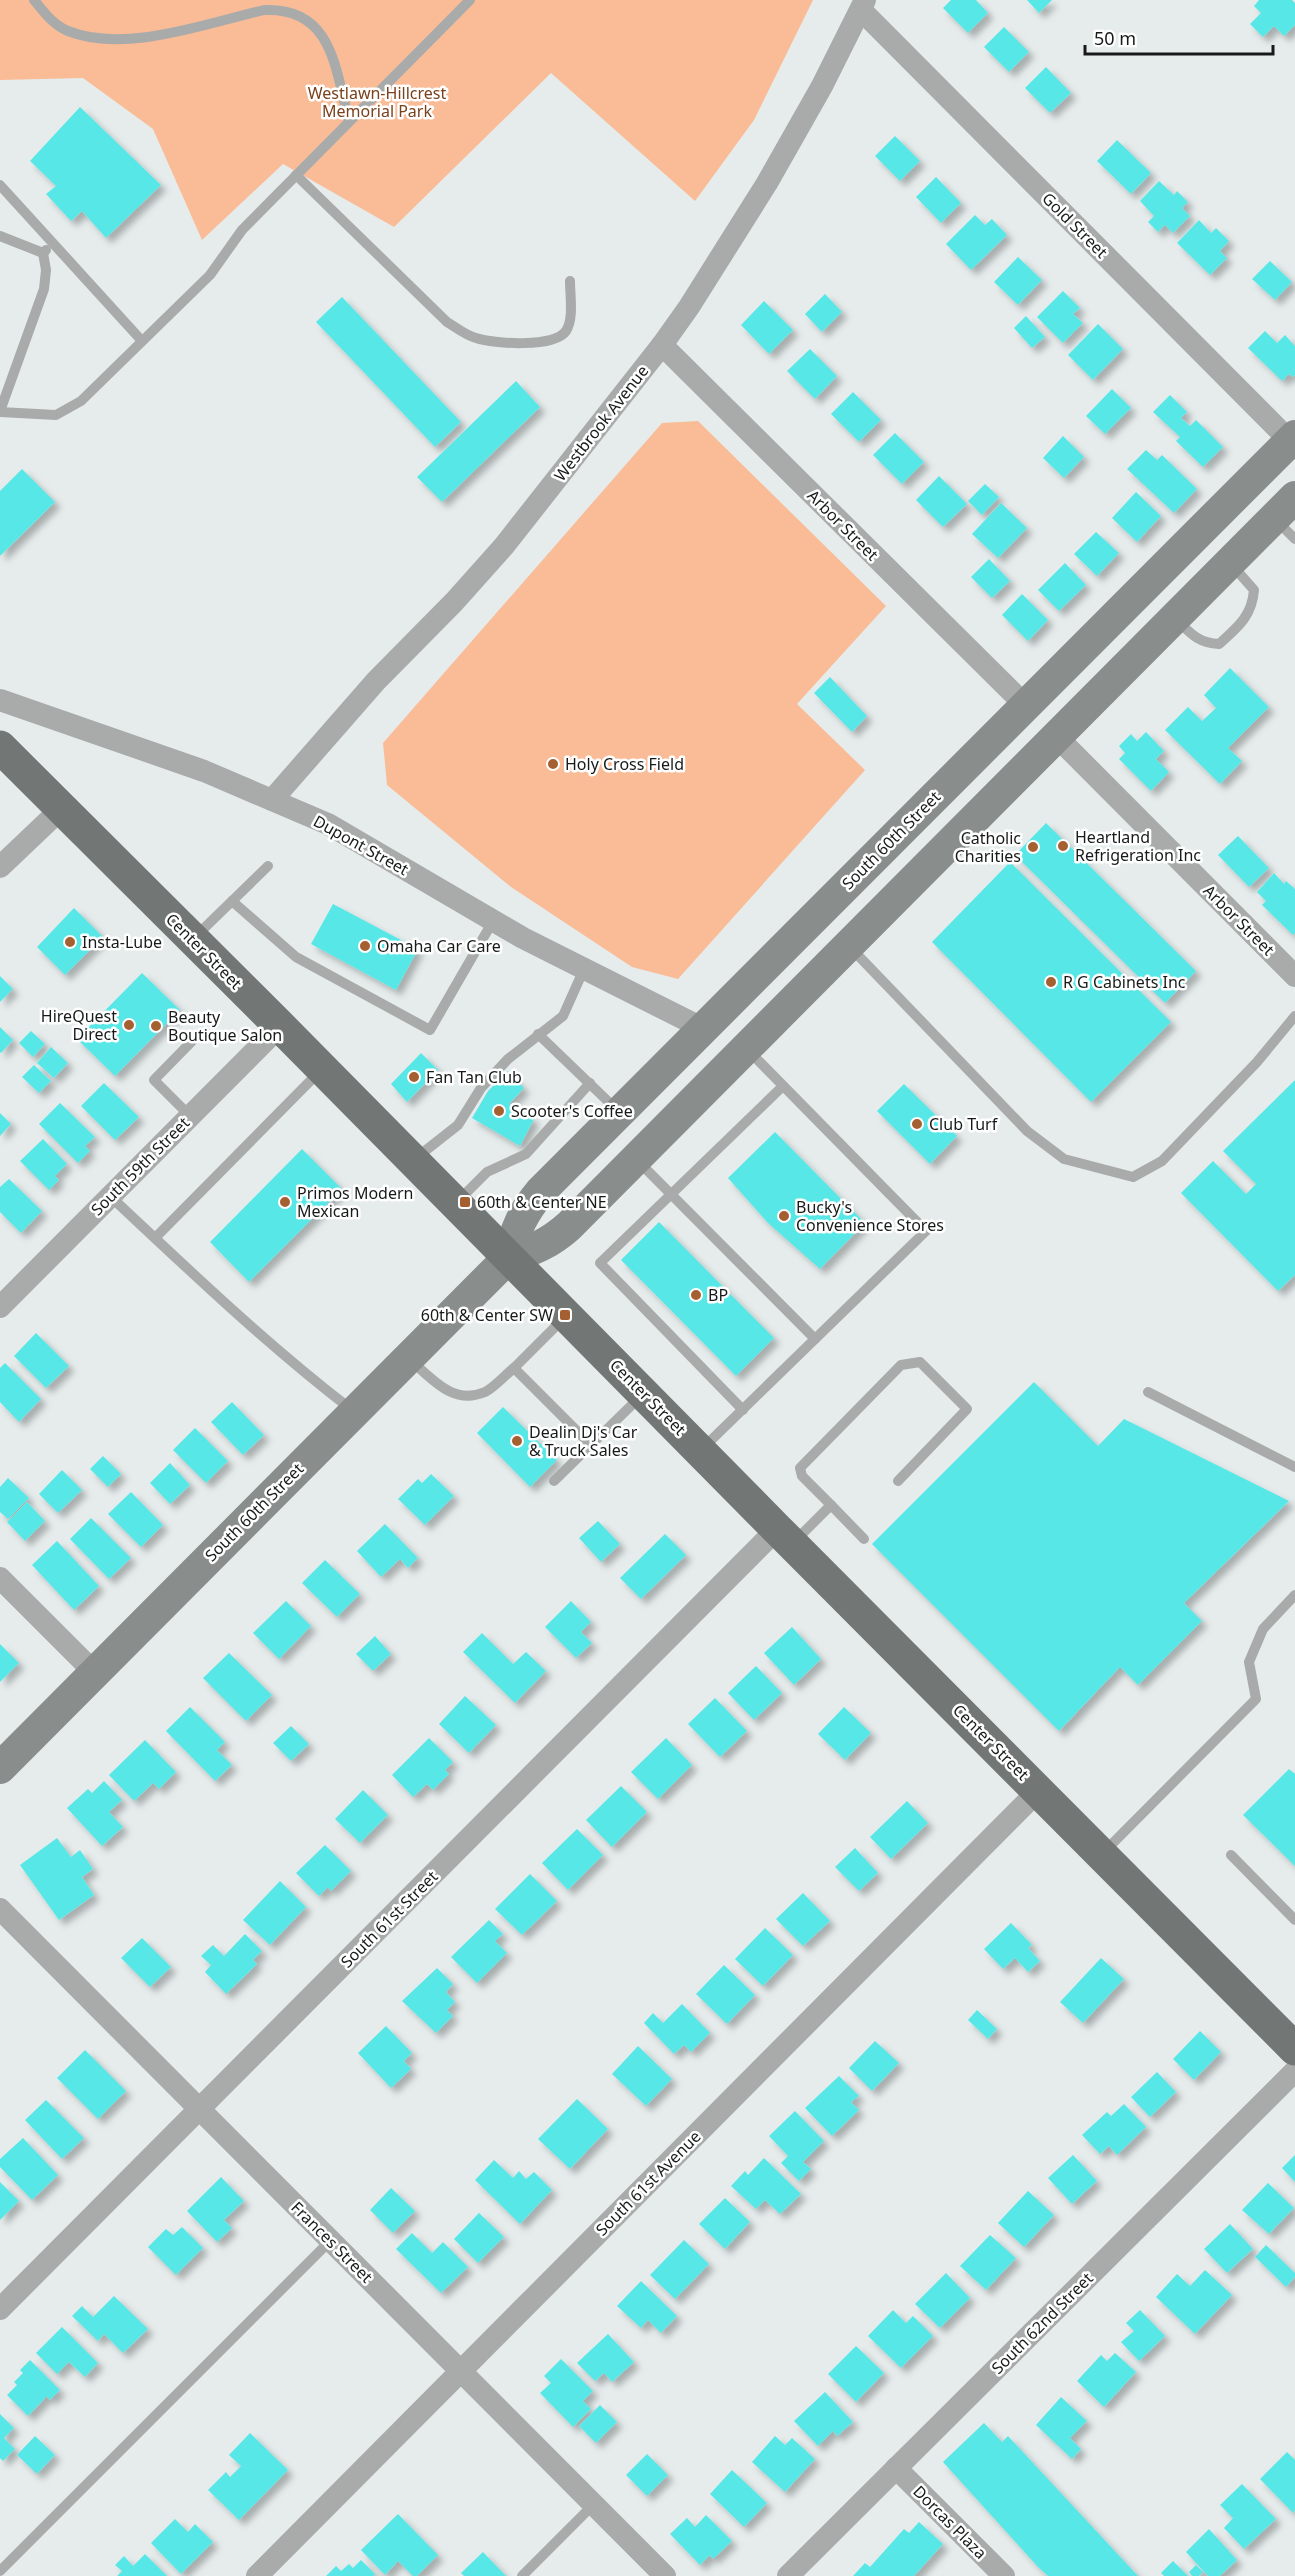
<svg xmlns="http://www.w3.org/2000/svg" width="1295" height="2576" font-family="'Noto Sans',sans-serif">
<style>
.green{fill:#f9bc97}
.building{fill:#58e7e7;filter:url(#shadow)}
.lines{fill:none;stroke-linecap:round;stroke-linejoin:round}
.lane{stroke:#a9abab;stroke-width:10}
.street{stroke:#a9abab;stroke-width:22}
.secondary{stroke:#898d8c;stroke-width:32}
.primary{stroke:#727776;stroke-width:33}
.poi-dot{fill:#a56032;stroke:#fff;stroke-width:2}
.labels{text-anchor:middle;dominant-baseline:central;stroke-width:5;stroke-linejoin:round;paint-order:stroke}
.park-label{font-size:16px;fill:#79421c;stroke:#fff}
.street-label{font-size:16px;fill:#181a1a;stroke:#fff}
.poi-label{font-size:16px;fill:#181a1a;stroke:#fff;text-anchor:start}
</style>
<defs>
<filter id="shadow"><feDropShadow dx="5.5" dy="5.5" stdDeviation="3" flood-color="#0004"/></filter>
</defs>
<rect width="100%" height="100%" fill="#e6ecec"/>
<g class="green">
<path d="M0,0H813L754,120L695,201L551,73L394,227L283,164L202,240L153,129L83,78L0,80Z"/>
<path d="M698,421L886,606L797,704L865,770L678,979L632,967L511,887L387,785L383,743L662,423Z"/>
</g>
<g class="building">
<path d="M951,0H976L988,13L968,33L943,8Z"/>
<path d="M1027,0H1052L1039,13Z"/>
<path d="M1259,0H1292L1295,3V25L1284,36L1274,26L1263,37L1250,24L1261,13L1254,6Z"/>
<path d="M1004,27L1029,52L1009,72L984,47Z"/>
<path d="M1046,67L1071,93L1050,113L1025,88Z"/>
<path d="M80,107L161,185L106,238L82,211L71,221L46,194L56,186L30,161Z"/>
<path d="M895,136L920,161L900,181L875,156Z"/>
<path d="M1117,140L1151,173L1131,194L1097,161Z"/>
<path d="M936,177L961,203L941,223L916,197Z"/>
<path d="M1159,181L1174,195L1177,191L1188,202L1182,208L1190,216L1173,233L1165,225L1158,232L1148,222L1154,216L1140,201Z"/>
<path d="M975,215L985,225L992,219L1007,235L971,270L946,244Z"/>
<path d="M1199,220L1211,233L1216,228L1229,241L1220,251L1227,258L1210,275L1177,243Z"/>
<path d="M1018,257L1042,280L1018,305L994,282Z"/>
<path d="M1270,261L1292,282L1275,300L1252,279Z"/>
<path d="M1063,291L1080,308L1073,314L1083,323L1063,343L1037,317Z"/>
<path d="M825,294L842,312L822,332L805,314Z"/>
<path d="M342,297L461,422L435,447L316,322Z"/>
<path d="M764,301L793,330L769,354L741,325Z"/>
<path d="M1026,316L1045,337L1032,348L1014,328Z"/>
<path d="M1098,324L1123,349L1093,380L1068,355Z"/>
<path d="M1265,331L1277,343L1285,335L1295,346V375L1293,377L1289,374L1282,381L1248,348Z"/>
<path d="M810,349L837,376L815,399L787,371Z"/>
<path d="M516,381L540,407L442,502L417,477Z"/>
<path d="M1112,389L1131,408L1105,434L1086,416Z"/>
<path d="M853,392L881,420L859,442L831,414Z"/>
<path d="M1170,395L1187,412L1181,418L1190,426L1196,420L1223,447L1203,467L1176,441L1180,437L1153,412Z"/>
<path d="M895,433L924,462L902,484L873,455Z"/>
<path d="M1063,436L1084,457L1064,478L1043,458Z"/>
<path d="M1146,450L1157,460L1162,455L1197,489L1174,513L1127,469Z"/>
<path d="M22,469L55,502L0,556V491Z"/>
<path d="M939,476L967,504L943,527L916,500Z"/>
<path d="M985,484L999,497L982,515L968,501Z"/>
<path d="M1136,492L1161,516L1137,542L1112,518Z"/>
<path d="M1001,503L1027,528L998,558L972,534Z"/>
<path d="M1096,532L1119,553L1097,576L1074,554Z"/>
<path d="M989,559L1010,581L992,598L971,577Z"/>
<path d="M1065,563L1086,585L1059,611L1038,590Z"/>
<path d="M1022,594L1048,620L1028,641L1002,615Z"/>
<path d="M1230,668L1269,707L1228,748L1242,761L1220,784L1165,730L1188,707L1202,721L1216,708L1204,695Z"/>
<path d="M830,677L867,716L852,732L814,693Z"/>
<path d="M1146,732L1164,751L1156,759L1169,772L1151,791L1119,759L1125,753L1119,746L1131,734L1137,741Z"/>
<path d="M1046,823L1196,971L1165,1003L1015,855Z"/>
<path d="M1238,836L1269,868L1249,887L1218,855Z"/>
<path d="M1010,862L1171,1022L1091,1102L932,942Z"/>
<path d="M1274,873L1284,884L1286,881L1295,889V933L1293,935L1262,905L1266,901L1257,892Z"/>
<path d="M333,904L418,949L396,990L311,944Z"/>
<path d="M74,908L103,937L65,975L37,947Z"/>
<path d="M142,973L180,1010L115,1076L77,1039Z"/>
<path d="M0,976L13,989L0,1002Z"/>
<path d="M0,1027L13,1040L1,1053L0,1052Z"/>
<path d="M31,1031L45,1044L33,1057L19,1043Z"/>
<path d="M51,1047L68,1063L54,1078L37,1063Z"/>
<path d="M421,1053L438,1070L407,1102L391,1084Z"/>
<path d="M34,1065L51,1081L39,1093L22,1077Z"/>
<path d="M508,1071L524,1088L509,1104L534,1119L520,1146L472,1118L488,1091Z"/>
<path d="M1295,1080V1275L1278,1291L1181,1193L1213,1161L1246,1194L1256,1184L1223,1151Z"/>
<path d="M104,1083L139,1117L115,1140L81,1106Z"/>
<path d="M904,1084L957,1136L930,1164L877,1111Z"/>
<path d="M60,1103L95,1137L85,1146L90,1151L78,1163L39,1124Z"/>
<path d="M0,1113L11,1124L0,1136Z"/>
<path d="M775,1132L865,1223L820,1269L768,1223L728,1178Z"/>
<path d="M43,1139L67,1164L55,1176L59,1180L49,1190L20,1161Z"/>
<path d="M302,1149L342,1189L249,1282L210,1242Z"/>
<path d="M9,1179L42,1211L21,1233L0,1212V1187Z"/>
<path d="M659,1222L774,1338L736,1376L621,1260Z"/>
<path d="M36,1333L69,1366L46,1388L14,1356Z"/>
<path d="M5,1363L41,1399L19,1422L0,1402V1368Z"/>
<path d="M1034,1382L1098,1446L1124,1419L1289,1501L1184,1603L1202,1621L1138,1685L1120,1667L1059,1731L872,1544Z"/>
<path d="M232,1402L264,1435L243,1455L211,1422Z"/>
<path d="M503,1407L557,1460L530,1487L477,1433Z"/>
<path d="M195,1428L228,1461L206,1483L173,1450Z"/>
<path d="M103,1456L121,1474L108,1487L90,1469Z"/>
<path d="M170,1463L190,1485L170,1504L150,1483Z"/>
<path d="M62,1470L82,1490L58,1513L39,1494Z"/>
<path d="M431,1474L454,1496L425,1525L398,1499L418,1479L422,1483Z"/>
<path d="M8,1478L29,1498L8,1519L0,1512V1487Z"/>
<path d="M131,1492L163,1525L141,1547L108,1514Z"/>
<path d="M27,1502L45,1521L25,1541L7,1522Z"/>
<path d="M91,1518L131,1558L109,1579L70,1539Z"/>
<path d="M598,1521L620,1544L601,1562L579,1538Z"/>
<path d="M385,1524L418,1558L408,1568L400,1559L381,1577L357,1551Z"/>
<path d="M665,1534L686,1555L641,1599L620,1578Z"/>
<path d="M57,1541L99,1586L74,1610L32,1565Z"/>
<path d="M325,1560L360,1594L337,1617L302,1583Z"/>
<path d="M286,1601L311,1626L279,1659L253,1633Z"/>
<path d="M571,1601L591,1622L581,1632L592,1643L576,1658L545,1627Z"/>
<path d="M792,1627L821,1659L794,1685L764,1653Z"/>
<path d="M482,1633L513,1664L526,1652L546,1671L515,1703L463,1652Z"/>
<path d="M375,1636L391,1654L373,1671L356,1654Z"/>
<path d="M0,1644L19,1663L0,1682Z"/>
<path d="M229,1653L272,1695L246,1721L203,1678Z"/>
<path d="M756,1666L782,1693L754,1720L728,1693Z"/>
<path d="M465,1696L496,1725L469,1753L439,1724Z"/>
<path d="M715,1698L747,1731L720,1757L688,1724Z"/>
<path d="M190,1707L225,1742L217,1750L232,1765L215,1781L166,1731Z"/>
<path d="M844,1707L871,1733L845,1760L818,1734Z"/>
<path d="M291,1726L309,1744L291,1761L273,1743Z"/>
<path d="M429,1738L453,1762L445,1770L449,1774L433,1790L427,1784L413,1797L392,1775Z"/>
<path d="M666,1738L692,1765L658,1799L631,1772Z"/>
<path d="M145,1740L176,1772L159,1789L153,1783L134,1801L109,1775Z"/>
<path d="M1289,1769L1295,1774V1866L1243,1815Z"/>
<path d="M104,1781L122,1800L109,1812L123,1827L102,1846L67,1808L88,1789L92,1793Z"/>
<path d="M621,1786L647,1812L612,1847L586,1820Z"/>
<path d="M363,1790L388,1815L360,1843L335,1819Z"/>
<path d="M907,1801L928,1823L891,1859L870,1837Z"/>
<path d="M577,1829L603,1855L568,1890L542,1863Z"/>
<path d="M57,1838L71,1857L80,1850L93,1869L82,1877L94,1895L59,1920L20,1865Z"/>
<path d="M325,1845L351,1871L331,1891L328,1887L319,1896L296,1873Z"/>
<path d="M855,1848L878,1873L859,1891L835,1867Z"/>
<path d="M530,1874L557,1901L522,1935L495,1909Z"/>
<path d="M280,1881L306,1907L270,1945L243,1920Z"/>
<path d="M803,1893L830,1921L803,1946L776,1919Z"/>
<path d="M489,1920L503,1934L495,1941L507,1953L477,1983L451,1957Z"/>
<path d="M1011,1923L1032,1945L1028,1948L1040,1961L1028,1972L1015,1958L1003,1969L984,1949Z"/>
<path d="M765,1928L793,1955L763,1986L735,1959Z"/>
<path d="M245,1934L262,1951L253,1960L257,1964L226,1994L205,1972L211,1965L201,1956L213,1945L224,1956Z"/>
<path d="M142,1938L171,1967L150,1987L121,1958Z"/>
<path d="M1101,1958L1124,1979L1083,2023L1060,2002Z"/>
<path d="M724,1965L755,1995L727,2024L696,1994Z"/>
<path d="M437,1968L453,1984L446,1992L455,2002L447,2010L453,2016L436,2033L402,2001Z"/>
<path d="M682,2004L710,2033L691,2052L684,2045L674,2054L644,2023L653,2013L663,2023Z"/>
<path d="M977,2010L997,2029L988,2039L968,2020Z"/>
<path d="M386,2026L412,2053L404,2061L411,2069L391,2088L358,2053Z"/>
<path d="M1200,2031L1221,2052L1194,2080L1173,2059Z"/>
<path d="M875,2041L899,2063L872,2091L849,2068Z"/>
<path d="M638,2046L672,2079L646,2106L612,2074Z"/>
<path d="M85,2050L126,2091L98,2119L57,2078Z"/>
<path d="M1157,2072L1176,2092L1150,2117L1131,2097Z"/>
<path d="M839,2076L859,2096L851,2102L859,2110L832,2136L805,2108Z"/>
<path d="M577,2099L608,2129L570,2169L538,2139Z"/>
<path d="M46,2100L84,2138L62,2159L25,2120Z"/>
<path d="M1124,2104L1146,2127L1117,2155L1109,2146L1100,2154L1082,2135L1107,2112L1111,2116Z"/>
<path d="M795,2111L824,2141L803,2162L811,2169L799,2181L781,2163L788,2156L769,2136Z"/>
<path d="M23,2138L58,2175L32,2200L0,2167V2159Z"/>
<path d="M1073,2155L1097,2181L1072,2204L1048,2178Z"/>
<path d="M1295,2155V2182L1282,2168Z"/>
<path d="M764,2158L801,2194L780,2214L765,2200L756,2209L731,2186L745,2171L748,2175Z"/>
<path d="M494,2160L513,2178L519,2171L526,2179L534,2172L552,2190L520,2224L475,2180Z"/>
<path d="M221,2177L244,2201L224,2220L232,2228L217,2242L187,2211Z"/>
<path d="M0,2182L19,2201L0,2220Z"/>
<path d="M1268,2183L1294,2208L1269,2234L1242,2210Z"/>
<path d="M391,2188L415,2211L393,2233L370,2210Z"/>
<path d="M1028,2191L1054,2215L1024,2247L998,2223Z"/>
<path d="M725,2198L750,2222L725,2249L699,2224Z"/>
<path d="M479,2213L504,2237L478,2263L454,2239Z"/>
<path d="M1230,2224L1253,2249L1227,2273L1204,2249Z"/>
<path d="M182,2227L203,2248L176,2275L148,2247L166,2229L173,2235Z"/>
<path d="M412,2233L432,2253L443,2242L468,2267L441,2293L396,2249Z"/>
<path d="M990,2235L1016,2258L986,2290L960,2266Z"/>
<path d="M684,2240L709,2264L675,2299L650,2275Z"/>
<path d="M1266,2245L1295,2273V2277L1286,2287L1255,2257Z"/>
<path d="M1205,2270L1232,2295L1195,2334L1156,2297L1177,2274L1190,2286Z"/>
<path d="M946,2273L970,2298L940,2328L915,2304Z"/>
<path d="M641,2281L677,2316L661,2333L648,2320L641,2328L617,2306Z"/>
<path d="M114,2296L148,2329L123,2353L104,2334L98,2341L72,2316L82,2306L93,2317Z"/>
<path d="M893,2310L906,2323L913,2316L933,2336L901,2368L868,2336Z"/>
<path d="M1140,2310L1165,2336L1139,2361L1121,2342L1134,2331L1126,2323Z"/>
<path d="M62,2327L98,2363L85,2377L69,2362L57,2374L36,2353Z"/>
<path d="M608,2334L634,2362L612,2382L604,2373L595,2381L577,2363Z"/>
<path d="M856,2346L884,2373L856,2402L828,2374Z"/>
<path d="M1115,2353L1136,2372L1104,2407L1077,2381L1101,2355L1107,2361Z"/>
<path d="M561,2359L593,2391L583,2401L591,2409L573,2427L540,2393L551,2383L544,2376Z"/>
<path d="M30,2360L60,2390L50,2400L47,2396L28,2416L7,2395L17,2385L14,2382L23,2373L20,2370Z"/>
<path d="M825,2392L853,2422L837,2436L833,2431L818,2446L794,2421Z"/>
<path d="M1061,2397L1087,2421L1070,2438L1081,2449L1072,2459L1036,2425Z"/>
<path d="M600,2405L617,2422L596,2443L579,2426Z"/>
<path d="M0,2414L14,2428L4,2438L15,2449L3,2461L0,2458Z"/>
<path d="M984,2423L1002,2442L1008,2436L1138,2576H1048L1039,2568L943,2462Z"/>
<path d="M250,2433L288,2470L239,2520L208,2490L226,2472L230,2477L241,2466L229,2455Z"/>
<path d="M35,2436L55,2455L37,2474L17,2455Z"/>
<path d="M775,2436L785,2445L792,2438L815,2459L785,2492L752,2462Z"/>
<path d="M1287,2452L1295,2460V2510L1293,2513L1260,2479Z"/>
<path d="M647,2454L668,2475L647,2496L626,2475Z"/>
<path d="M732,2470L767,2503L744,2527L710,2494Z"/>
<path d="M1242,2484L1276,2519L1244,2549L1224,2528L1233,2518L1220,2505Z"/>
<path d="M398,2514L438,2555L417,2576H413L398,2561L385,2575L361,2550Z"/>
<path d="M706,2515L732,2541L713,2559L710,2555L700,2565L670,2534L687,2518L695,2527Z"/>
<path d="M175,2519L188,2532L195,2524L213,2542L181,2574L151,2543Z"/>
<path d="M919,2522L943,2544L914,2576H853L865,2563L870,2567L904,2529L909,2533Z"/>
<path d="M1209,2529L1237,2560L1220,2576H1208L1186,2552Z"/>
<path d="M483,2552L506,2576H464L461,2573Z"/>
<path d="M145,2554L167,2576H117L122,2571L115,2565L124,2556L133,2566Z"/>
<path d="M361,2560L375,2574L374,2576H326L336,2566L341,2571L349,2564L353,2568Z"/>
<path d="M1173,2561L1188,2576H1164L1161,2573Z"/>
<path d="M1196,2565L1203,2572L1199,2576H1192L1189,2572Z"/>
</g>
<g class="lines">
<g class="lane">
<path d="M34,0C44,12 53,25 68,31C125,54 207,23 264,10C333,7 335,69 349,121"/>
<path d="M296,175L447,322C457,328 465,335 476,338C494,344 554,348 566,331C574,319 570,296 570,281"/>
<path d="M0,185L142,341"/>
<path d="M0,236L43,253L46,250"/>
<path d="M0,411L44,289L46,270L43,253"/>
<path d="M0,412L56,415L81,401L210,275L242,230L470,0"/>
<path d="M1276,520L1295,539"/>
<path d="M1176,619C1190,633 1198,643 1219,644C1238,627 1252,616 1254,590L1232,565"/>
<path d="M232,901L296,957L430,1030L493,921"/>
<path d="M195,937L268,866"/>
<path d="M849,946L1027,1131L1064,1159L1133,1177L1162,1161L1257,1062L1295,1016"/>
<path d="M538,1034L617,1110"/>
<path d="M190,1116L154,1080L197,1036"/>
<path d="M416,1158L458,1125L481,1088L508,1059L563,1016L584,969"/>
<path d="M638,1161L815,1339"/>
<path d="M110,1196C189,1270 266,1344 352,1410"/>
<path d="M458,1201L487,1172L526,1154L590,1083"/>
<path d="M155,1238L319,1072"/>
<path d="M409,1359C432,1378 452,1406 485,1392C495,1387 505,1375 514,1368L591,1445"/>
<path d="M514,1368L565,1317"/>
<path d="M1148,1392L1295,1467"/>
<path d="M743,1410L600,1263L783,1086"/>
<path d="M703,1448L926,1231L747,1049"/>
<path d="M554,1481L641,1396"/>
<path d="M831,1505L864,1539"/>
<path d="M794,1542L831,1505L802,1476L800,1468L901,1365L920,1362L967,1409L898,1481"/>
<path d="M1104,1852L1256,1699L1249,1662L1263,1629L1295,1595"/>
<path d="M1231,1855L1295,1920"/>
<path d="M0,2571L331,2240"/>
<path d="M522,2576L594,2504"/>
</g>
<g class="street">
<path d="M861,10L1290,441"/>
<path d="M662,345L1025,705"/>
<path d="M0,700L204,771L328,824L523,938L704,1029"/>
<path d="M1056,736L1295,976"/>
<path d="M272,800L376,681L454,602L504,546L662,345L689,307L767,183L822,86L865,0"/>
<path d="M0,867L61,809"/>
<path d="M0,1307L280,1026"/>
<path d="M0,1578L95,1673"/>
<path d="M0,1909L665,2576"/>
<path d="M0,2309L777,1529"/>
<path d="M896,2468L1004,2576"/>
<path d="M257,2576L1039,1790"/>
<path d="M788,2576L1295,2071"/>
</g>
<g class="secondary">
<path d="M509,1257C516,1228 522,1214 541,1191L1295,436"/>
<path d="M0,1768L509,1257C534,1250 550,1243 569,1226L1295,497"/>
</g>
<path class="primary" d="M0,747L280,1026L777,1529L1295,2049"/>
</g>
<g class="poi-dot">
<circle cx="553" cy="764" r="6"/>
<circle cx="1063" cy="846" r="6"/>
<circle cx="1033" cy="847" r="6"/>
<circle cx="70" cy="942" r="6"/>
<circle cx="365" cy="946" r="6"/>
<circle cx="1051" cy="982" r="6"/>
<circle cx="129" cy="1025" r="6"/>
<circle cx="156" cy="1026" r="6"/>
<circle cx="414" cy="1077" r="6"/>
<circle cx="499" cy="1111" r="6"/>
<circle cx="917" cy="1124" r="6"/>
<circle cx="285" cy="1202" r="6"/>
<rect x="459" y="1196" width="12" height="12" rx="3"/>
<circle cx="784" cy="1216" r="6"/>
<circle cx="696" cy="1295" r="6"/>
<rect x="559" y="1309" width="12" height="12" rx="3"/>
<circle cx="517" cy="1441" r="6"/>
</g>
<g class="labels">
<g class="park-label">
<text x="377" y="93">Westlawn-Hillcrest<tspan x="377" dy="18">Memorial Park</tspan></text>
</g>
<g class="street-label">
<text transform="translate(1075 225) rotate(45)">Gold Street</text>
<text transform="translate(601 423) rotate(-52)">Westbrook Avenue</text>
<text transform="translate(843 525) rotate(45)">Arbor Street</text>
<text transform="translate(891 840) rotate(-45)">South 60th Street</text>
<text transform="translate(361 845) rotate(29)">Dupont Street</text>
<text transform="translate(1239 920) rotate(45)">Arbor Street</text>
<text transform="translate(204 951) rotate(45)">Center Street</text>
<text transform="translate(140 1166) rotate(-45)">South 59th Street</text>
<text transform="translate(648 1397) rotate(45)">Center Street</text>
<text transform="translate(254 1512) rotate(-45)">South 60th Street</text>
<text transform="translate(991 1742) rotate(45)">Center Street</text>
<text transform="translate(389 1919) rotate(-45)">South 61st Street</text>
<text transform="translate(648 2183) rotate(-45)">South 61st Avenue</text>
<text transform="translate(332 2242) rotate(45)">Frances Street</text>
<text transform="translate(1042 2323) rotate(-45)">South 62nd Street</text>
<text transform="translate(950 2522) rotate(45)">Dorcas Plaza</text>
</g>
<g class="poi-label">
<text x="565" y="764">Holy Cross Field</text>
<text x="1075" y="837">Heartland<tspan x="1075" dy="18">Refrigeration Inc</tspan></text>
<text x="1021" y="838" text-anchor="end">Catholic<tspan x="1021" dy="18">Charities</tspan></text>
<text x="82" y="942">Insta-Lube</text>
<text x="377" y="946">Omaha Car Care</text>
<text x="1063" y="982">R G Cabinets Inc</text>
<text x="117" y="1016" text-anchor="end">HireQuest<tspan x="117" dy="18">Direct</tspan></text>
<text x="168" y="1017">Beauty<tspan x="168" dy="18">Boutique Salon</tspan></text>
<text x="426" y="1077">Fan Tan Club</text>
<text x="511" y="1111">Scooter's Coffee</text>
<text x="929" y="1124">Club Turf</text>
<text x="297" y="1193">Primos Modern<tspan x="297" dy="18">Mexican</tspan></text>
<text x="477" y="1202">60th &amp; Center NE</text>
<text x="796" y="1207">Bucky's<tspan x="796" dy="18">Convenience Stores</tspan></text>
<text x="708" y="1295">BP</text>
<text x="553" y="1315" text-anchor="end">60th &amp; Center SW</text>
<text x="529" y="1432">Dealin Dj's Car<tspan x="529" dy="18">&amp; Truck Sales</tspan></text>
</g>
</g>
<path d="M1085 45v9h188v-9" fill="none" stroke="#181a1a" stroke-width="3"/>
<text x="1094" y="45" font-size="18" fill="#181a1a" stroke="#ffffff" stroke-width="4.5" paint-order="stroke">50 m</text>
</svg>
